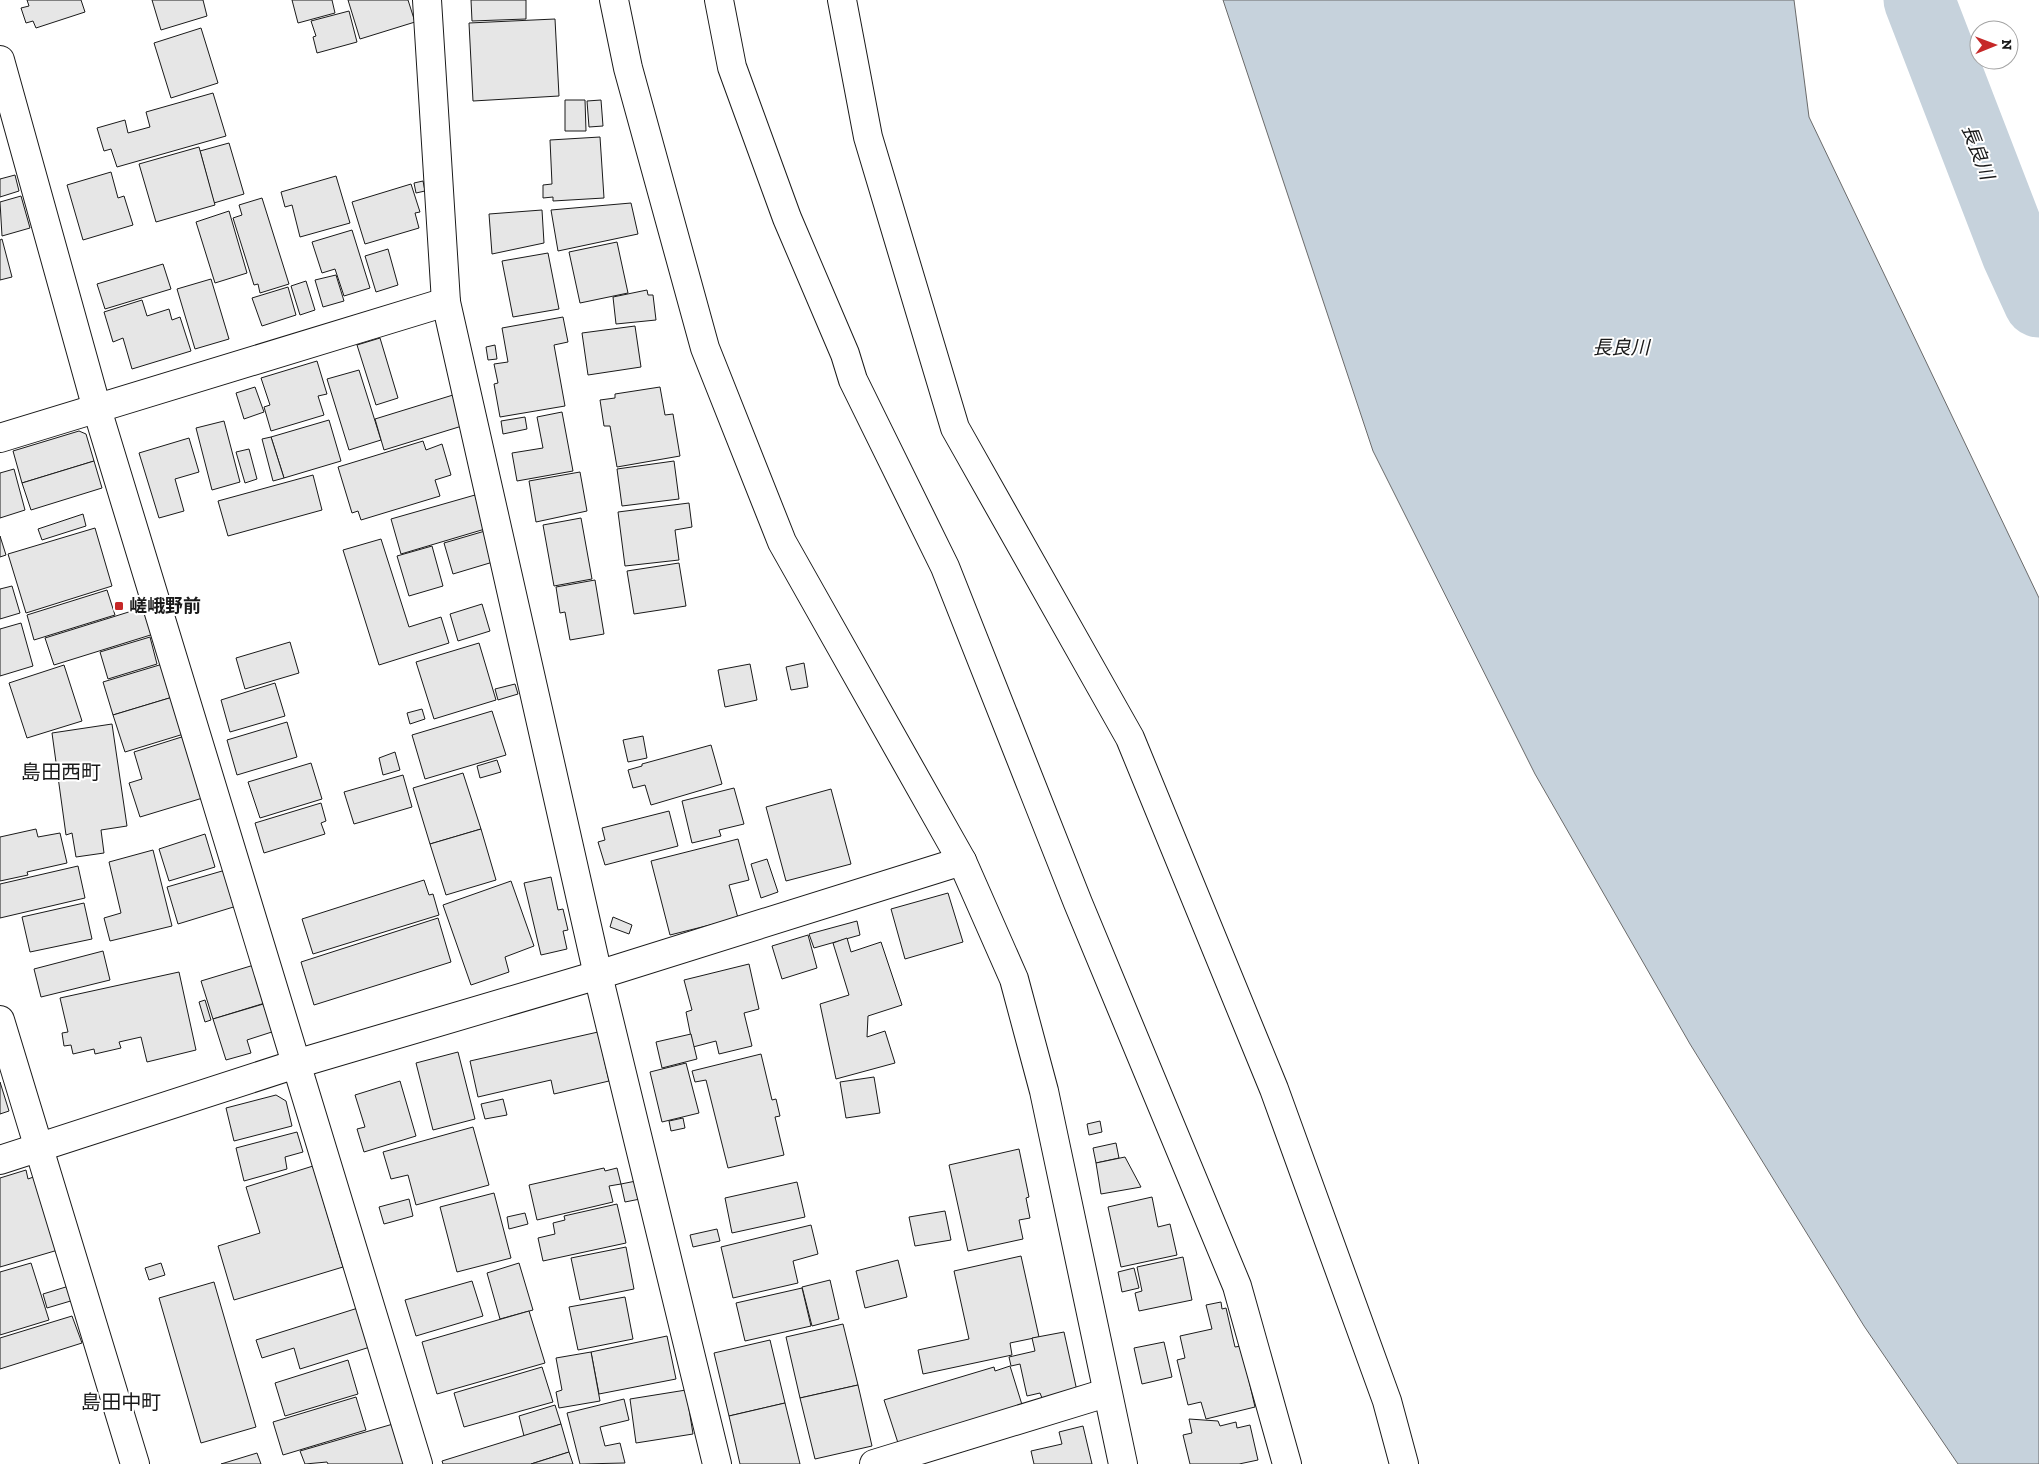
<svg xmlns="http://www.w3.org/2000/svg" width="2039" height="1464" font-family="'Zilla Slab','Noto Sans JP',serif">
<style>
.water{fill:#c6d2dc;stroke:#6a6a6a}
.lines{fill:none;stroke-linecap:round;stroke-linejoin:round}
.river{stroke:#c6d2dc;stroke-width:71}
.building{fill:#e6e6e6;stroke:#1a1a1a}
.minor-casing{stroke:#1a1a1a;stroke-width:30}
.minor{stroke:#fff;stroke-width:28}
.poi-dot{fill:#c62828;stroke:#fff;stroke-width:2}
.labels{text-anchor:middle;dominant-baseline:central;stroke-width:4;stroke-linejoin:round;paint-order:stroke}
.poi-label{font-size:18px;font-weight:bold;fill:#1a1a1a;stroke:#fff;text-anchor:start}
.water-label{font-size:19px;font-style:italic;fill:#1a1a1a;stroke:#fff}
.quarter-label{font-size:20px;fill:#1a1a1a;stroke:#fff}
</style>
<rect width="100%" height="100%" fill="#fff"/>
<path class="water" d="M1223,0H1794L1809,117L2039,598V1464H1958L1864,1326L1690,1044L1535,774L1373,451Z"/>
<g class="lines">
<path class="river" d="M1919,0L2017,254L2039,302"/>
</g>
<g class="building">
<path d="M27,0H81L85,12L36,28L33,21L26,23L21,8L29,6Z"/>
<path d="M152,0H203L207,16L161,30Z"/>
<path d="M292,0H332L335,13L298,23Z"/>
<path d="M348,0H408L415,22L360,39Z"/>
<path d="M471,0H526V19L472,21Z"/>
<path d="M349,11L357,42L317,53L313,37L316,36L311,21Z"/>
<path d="M555,19L559,96L473,101L469,23Z"/>
<path d="M201,28L218,83L171,98L154,43Z"/>
<path d="M213,93L226,136L117,167L111,149L104,151L97,128L125,120L128,133L150,127L146,112Z"/>
<path d="M565,100H585L586,131H565Z"/>
<path d="M601,100L603,126L589,127L587,101Z"/>
<path d="M600,137L604,198L553,201V197L543,198V185L552,184L550,140Z"/>
<path d="M229,143L244,194L214,203L200,151Z"/>
<path d="M199,147L215,205L156,222L139,164Z"/>
<path d="M111,172L118,198L124,196L133,225L83,240L67,185Z"/>
<path d="M15,175L19,191L0,197V179Z"/>
<path d="M336,176L350,223L300,237L292,205L285,207L281,192Z"/>
<path d="M423,181L425,191L416,193L414,183Z"/>
<path d="M411,184L420,212L415,213L419,228L365,244L352,202Z"/>
<path d="M21,196L30,228L2,236L0,202Z"/>
<path d="M262,198L289,284L260,293L258,284L254,285L233,218L242,215L239,205Z"/>
<path d="M631,203L638,234L558,251L551,210Z"/>
<path d="M542,210L544,243L492,254L489,214Z"/>
<path d="M229,211L247,273L215,283L196,222Z"/>
<path d="M352,230L370,288L344,296L335,269L322,273L312,242Z"/>
<path d="M2,239L12,277L0,280V240Z"/>
<path d="M617,242L628,293L580,303L569,252Z"/>
<path d="M388,249L398,285L376,292L365,256Z"/>
<path d="M548,253L559,309L513,317L502,261Z"/>
<path d="M163,264L171,289L105,309L97,284Z"/>
<path d="M336,275L344,301L323,307L315,280Z"/>
<path d="M211,279L229,339L195,349L177,289Z"/>
<path d="M306,281L315,310L300,315L291,286Z"/>
<path d="M288,287L296,315L262,326L252,298Z"/>
<path d="M647,290L648,295H653L656,320L616,324L613,297Z"/>
<path d="M142,300L147,316L169,309L172,320L180,317L191,351L132,369L123,338L113,342L104,312Z"/>
<path d="M563,317L568,342L554,345L565,406L500,417L494,384L498,383L494,364L508,362L502,328Z"/>
<path d="M635,326L641,367L588,375L582,333Z"/>
<path d="M380,338L398,398L376,405L357,345Z"/>
<path d="M495,345L497,359L488,360L486,347Z"/>
<path d="M317,361L327,394L318,396L324,415L271,431L264,407L270,405L261,378Z"/>
<path d="M359,370L381,440L349,450L327,379Z"/>
<path d="M255,387L264,412L244,419L236,393Z"/>
<path d="M660,387L665,415L673,414L680,456L617,467L610,426H604L600,400L615,398V394Z"/>
<path d="M453,395L462,426L384,450L375,419Z"/>
<path d="M562,412L573,471L517,481L512,453L543,448L537,417Z"/>
<path d="M525,417L527,429L503,434L501,421Z"/>
<path d="M329,420L341,461L284,478L271,437Z"/>
<path d="M224,421L240,482L212,490L196,428Z"/>
<path d="M79,431L86,434L94,461L22,483L13,451Z"/>
<path d="M271,437L284,478L273,481L262,439Z"/>
<path d="M189,438L199,472L175,479L184,511L159,518L139,453Z"/>
<path d="M423,441L426,450L442,444L451,475L435,480L440,496L361,520L358,511L352,513L338,467Z"/>
<path d="M249,449L257,479L245,483L236,452Z"/>
<path d="M94,461L102,488L31,510L22,483Z"/>
<path d="M674,461L679,499L622,506L617,469Z"/>
<path d="M14,469L25,510L0,518V473Z"/>
<path d="M580,472L587,511L536,522L529,481Z"/>
<path d="M313,475L322,510L228,536L218,501Z"/>
<path d="M475,495L485,529L401,554L391,519Z"/>
<path d="M689,503L692,527L675,530L679,560L625,566L618,512Z"/>
<path d="M83,514L86,526L42,540L38,529Z"/>
<path d="M581,518L592,579L554,586L543,525Z"/>
<path d="M95,528L112,586L26,613L8,554Z"/>
<path d="M485,531L493,562L453,574L444,543Z"/>
<path d="M0,536L6,555L0,557Z"/>
<path d="M381,539L409,627L441,617L449,643L379,665L343,550Z"/>
<path d="M432,546L443,586L409,596L397,556Z"/>
<path d="M679,563L686,606L634,614L627,571Z"/>
<path d="M595,580L604,634L570,640L565,612L560,613L556,587Z"/>
<path d="M12,586L20,613L0,619V589Z"/>
<path d="M107,590L115,615L34,640L27,615Z"/>
<path d="M482,604L490,631L458,641L450,614Z"/>
<path d="M148,606L157,633L54,665L45,638Z"/>
<path d="M21,623L33,666L0,676V629Z"/>
<path d="M150,637L157,664L108,679L100,652Z"/>
<path d="M290,642L299,673L245,689L236,658Z"/>
<path d="M479,643L496,700L434,719L416,662Z"/>
<path d="M166,663L176,696L113,715L103,682Z"/>
<path d="M804,663L808,687L791,690L786,667Z"/>
<path d="M750,664L757,700L725,707L718,670Z"/>
<path d="M64,665L82,721L27,738L9,683Z"/>
<path d="M275,683L285,716L230,732L221,700Z"/>
<path d="M515,684L518,694L498,700L495,689Z"/>
<path d="M176,696L187,733L125,752L113,715Z"/>
<path d="M422,709L425,719L410,724L407,713Z"/>
<path d="M492,711L506,755L425,779L412,735Z"/>
<path d="M287,722L297,757L237,775L227,740Z"/>
<path d="M112,724L127,826L101,830L104,853L76,857L72,833L66,835L52,733Z"/>
<path d="M188,735L206,797L140,817L129,783L142,779L134,752Z"/>
<path d="M643,736L647,758L628,762L623,740Z"/>
<path d="M711,745L722,784L651,805L645,785L633,788L628,770L642,766V764Z"/>
<path d="M395,752L400,770L383,775L379,758Z"/>
<path d="M497,760L501,772L480,778L477,766Z"/>
<path d="M311,763L322,799L260,818L248,782Z"/>
<path d="M463,773L481,829L430,844L413,788Z"/>
<path d="M403,775L412,807L354,824L344,792Z"/>
<path d="M734,788L744,824L719,830L721,836L692,843L682,801Z"/>
<path d="M831,789L851,864L786,881L766,807Z"/>
<path d="M321,803L326,821L321,823L325,834L264,853L255,823Z"/>
<path d="M669,811L678,846L605,865L598,842L605,840L602,828Z"/>
<path d="M36,829L38,837L60,833L67,863L27,872L28,875L0,881V837Z"/>
<path d="M481,829L496,880L446,895L430,844Z"/>
<path d="M205,834L215,867L169,881L159,849Z"/>
<path d="M738,839L749,880L729,885L738,918L670,935L651,861Z"/>
<path d="M153,850L172,926L110,941L104,918L121,913L109,862Z"/>
<path d="M767,859L778,892L761,898L751,864Z"/>
<path d="M78,866L85,898L0,918V884Z"/>
<path d="M229,869L240,905L178,924L167,887Z"/>
<path d="M551,877L558,910L563,909L568,930L563,931L567,949L541,955L524,883Z"/>
<path d="M424,880L429,895L433,894L439,915L313,954L302,919Z"/>
<path d="M511,881L534,946L505,957L509,972L471,985L443,905Z"/>
<path d="M948,893L963,942L905,959L891,909Z"/>
<path d="M84,903L92,939L30,952L22,917Z"/>
<path d="M613,917L632,925L629,934L610,927Z"/>
<path d="M438,918L451,962L314,1005L301,962Z"/>
<path d="M857,921L860,935L814,948L809,934Z"/>
<path d="M808,935L817,968L782,979L772,946Z"/>
<path d="M847,938L851,952L881,942L902,1005L868,1016L867,1037L885,1031L895,1063L836,1079L820,1004L849,995L833,943Z"/>
<path d="M103,951L110,980L41,997L34,969Z"/>
<path d="M749,964L759,1009L744,1013L752,1046L719,1054L716,1041L693,1047L686,1012L692,1010L684,980Z"/>
<path d="M254,965L265,1003L213,1019L201,981Z"/>
<path d="M179,972L196,1050L147,1062L141,1037L119,1042L121,1048L95,1054L94,1049L73,1054L71,1045L64,1046L62,1033L68,1032L60,998Z"/>
<path d="M205,1000L211,1020L205,1022L199,1002Z"/>
<path d="M270,1002L278,1030L247,1040L251,1053L226,1060L213,1019Z"/>
<path d="M598,1032L609,1081L554,1094L551,1080L478,1097L470,1061Z"/>
<path d="M691,1034L697,1059L662,1068L656,1042Z"/>
<path d="M458,1052L475,1119L433,1130L416,1063Z"/>
<path d="M761,1054L772,1100L776,1099L780,1116L775,1117L784,1155L728,1168L706,1080L695,1082L692,1071Z"/>
<path d="M686,1063L699,1113L662,1122L650,1072Z"/>
<path d="M874,1077L880,1113L846,1118L840,1082Z"/>
<path d="M400,1081L416,1136L364,1152L357,1129L365,1127L355,1095Z"/>
<path d="M0,1082L9,1111L0,1114Z"/>
<path d="M276,1095L286,1101L292,1126L234,1141L226,1108Z"/>
<path d="M503,1099L507,1115L485,1119L481,1104Z"/>
<path d="M683,1118L685,1128L671,1131L669,1121Z"/>
<path d="M1100,1121L1102,1132L1089,1135L1087,1124Z"/>
<path d="M473,1127L489,1185L416,1205L408,1175L391,1179L383,1152Z"/>
<path d="M297,1132L303,1152L285,1157L287,1169L244,1181L236,1148Z"/>
<path d="M1116,1143L1119,1158L1096,1163L1093,1148Z"/>
<path d="M1019,1149L1029,1197L1026,1198L1030,1218L1019,1220L1023,1239L968,1251L949,1165Z"/>
<path d="M1125,1157L1141,1187L1101,1194L1096,1163Z"/>
<path d="M313,1166L343,1267L234,1300L218,1246L260,1233L246,1187Z"/>
<path d="M604,1168L605,1171L617,1168L621,1184L609,1186L613,1202L537,1220L529,1185Z"/>
<path d="M26,1170L28,1179L36,1176L58,1250L0,1267V1178Z"/>
<path d="M636,1181L640,1199L625,1202L621,1184Z"/>
<path d="M797,1182L805,1217L732,1233L725,1198Z"/>
<path d="M494,1193L511,1258L457,1272L440,1207Z"/>
<path d="M1152,1197L1158,1227L1170,1224L1177,1255L1121,1267L1108,1207Z"/>
<path d="M409,1199L413,1216L384,1224L379,1207Z"/>
<path d="M617,1204L626,1243L543,1261L538,1238L555,1234L553,1223L565,1220L564,1216Z"/>
<path d="M945,1211L951,1240L915,1246L909,1217Z"/>
<path d="M525,1213L528,1224L509,1229L507,1217Z"/>
<path d="M811,1225L818,1254L793,1261L798,1283L733,1298L721,1247Z"/>
<path d="M717,1229L720,1241L693,1247L690,1235Z"/>
<path d="M626,1247L634,1289L580,1300L571,1258Z"/>
<path d="M1021,1256L1039,1337L1010,1343L1012,1355L923,1374L918,1350L969,1339L954,1271Z"/>
<path d="M1183,1257L1192,1300L1139,1311L1135,1293L1142,1291L1137,1267Z"/>
<path d="M898,1260L907,1297L865,1308L856,1271Z"/>
<path d="M31,1263L49,1320L0,1335V1272Z"/>
<path d="M161,1263L165,1275L149,1280L145,1268Z"/>
<path d="M519,1263L533,1310L500,1319L487,1273Z"/>
<path d="M1134,1268L1139,1288L1122,1292L1118,1272Z"/>
<path d="M830,1280L839,1319L812,1326L802,1287Z"/>
<path d="M472,1281L483,1316L416,1336L405,1300Z"/>
<path d="M214,1282L256,1427L201,1443L159,1298Z"/>
<path d="M69,1286L74,1300L47,1308L43,1294Z"/>
<path d="M802,1288L811,1326L745,1341L736,1303Z"/>
<path d="M625,1297L633,1339L578,1350L569,1307Z"/>
<path d="M1221,1302L1222,1309L1226,1308L1235,1347L1241,1346L1255,1407L1206,1419L1201,1402L1188,1405L1177,1360L1185,1358L1180,1336L1212,1329L1206,1305Z"/>
<path d="M358,1308L370,1347L300,1369L294,1348L262,1358L256,1340Z"/>
<path d="M529,1311L545,1363L437,1394L422,1342Z"/>
<path d="M72,1316L82,1343L0,1369V1338Z"/>
<path d="M843,1324L858,1385L800,1398L786,1337Z"/>
<path d="M1064,1332L1077,1391L1042,1398L1040,1393L1027,1396L1020,1364L1011,1366L1009,1357L1035,1351L1032,1338Z"/>
<path d="M667,1336L676,1379L599,1394L591,1352Z"/>
<path d="M770,1340L785,1403L729,1416L714,1353Z"/>
<path d="M1164,1342L1172,1377L1142,1384L1134,1348Z"/>
<path d="M591,1352L600,1401L559,1408L556,1392L562,1390L556,1358Z"/>
<path d="M348,1360L358,1394L285,1416L275,1383Z"/>
<path d="M1010,1366L1023,1408L899,1446L884,1400L994,1367L995,1371Z"/>
<path d="M542,1367L553,1402L464,1427L454,1393Z"/>
<path d="M858,1385L872,1446L815,1459L800,1398Z"/>
<path d="M686,1390L693,1434L636,1443L630,1399Z"/>
<path d="M356,1397L366,1430L283,1455L273,1422Z"/>
<path d="M624,1399L629,1420L600,1427L605,1446L620,1443L625,1463L580,1464L567,1413Z"/>
<path d="M785,1403L800,1464H740L729,1416Z"/>
<path d="M555,1405L561,1424L524,1436L519,1416Z"/>
<path d="M1189,1419L1218,1421L1220,1426L1236,1422L1237,1428L1250,1425L1258,1460L1239,1464H1190L1183,1435L1192,1433Z"/>
<path d="M393,1424L405,1464H328L327,1462L305,1464L300,1451Z"/>
<path d="M561,1424L569,1452L531,1464H443L442,1461Z"/>
<path d="M1083,1426L1092,1464H1034L1031,1451L1062,1444L1059,1432Z"/>
<path d="M569,1452L573,1464H531Z"/>
<path d="M257,1453L261,1464H221Z"/>
</g>
<g class="lines">
<defs>
<g id="minor">
<path d="M427,0L446,302L598,975L717,1464"/>
<path d="M614,0L628,68L705,348L782,542L962,861L1014,979L1044,1091L1123,1464"/>
<path d="M719,0L732,67L787,218L845,354L853,380L945,567L1078,903L1237,1286L1287,1464"/>
<path d="M842,0L868,137L955,428L1130,738L1274,1089L1387,1401L1404,1464"/>
<path d="M0,60L97,409L418,1464"/>
<path d="M0,438L446,302"/>
<path d="M0,1020L135,1464"/>
<path d="M0,1160L296,1064L598,975L962,861"/>
<path d="M874,1464L1106,1393"/>
</g>
</defs>
<use href="#minor" class="minor-casing"/>
<use href="#minor" class="minor"/>
</g>
<rect class="poi-dot" x="114" y="601" width="10" height="10" rx="2.5"/>
<g class="labels">
<g class="poi-label">
<text x="129" y="606">嵯峨野前</text>
</g>
<g class="water-label">
<text transform="translate(1978 152) rotate(69)">長良川</text>
<text x="1621" y="347">長良川</text>
</g>
<g class="quarter-label">
<text x="61" y="772">島田西町</text>
<text x="121" y="1402">島田中町</text>
</g>
</g>
<g transform="translate(1994 45) rotate(89)"><circle r="24" fill="#ffffff" stroke="#a3a3a3"/>
<path d="M0-4L9 19L0 12L-9 19Z" fill="#c62828"/>
<text y="-8" font-size="14" font-weight="bold" text-anchor="middle" fill="#1a1a1a">N</text>
</g>
</svg>
